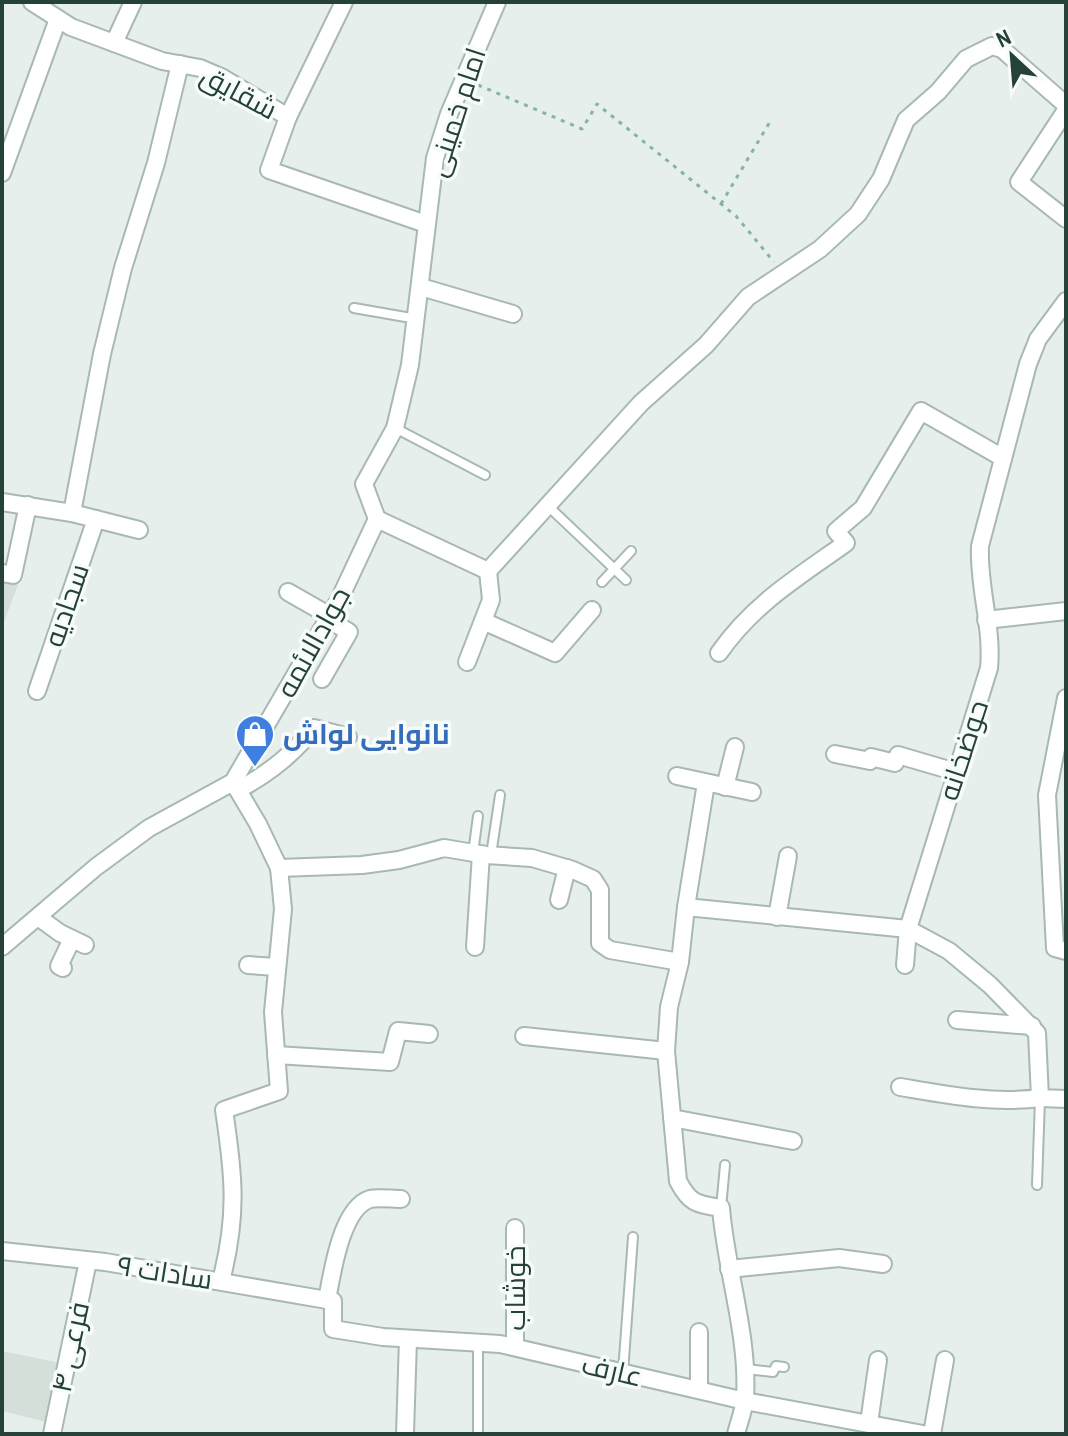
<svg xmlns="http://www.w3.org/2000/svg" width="1068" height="1436" font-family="'Archivo Narrow',Cairo,sans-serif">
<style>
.built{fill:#d4dfda}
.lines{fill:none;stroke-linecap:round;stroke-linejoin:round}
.lane-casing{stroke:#a8b8b2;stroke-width:12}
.street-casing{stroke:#a8b8b2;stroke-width:20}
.path{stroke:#86b3a5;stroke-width:3;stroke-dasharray:4 6;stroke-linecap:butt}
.lane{stroke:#fff;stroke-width:8}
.street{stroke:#fff;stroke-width:16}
.labels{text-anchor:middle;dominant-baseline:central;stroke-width:7;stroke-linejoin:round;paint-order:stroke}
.street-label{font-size:28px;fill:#24423a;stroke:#f7fbf9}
.shop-label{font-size:28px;font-weight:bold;fill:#366cbe;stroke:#f7fbf9;text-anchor:start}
</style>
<rect width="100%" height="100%" fill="#e6efeb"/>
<g class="built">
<path d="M2,575L21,577L2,627Z"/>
<path d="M2,1351L61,1363L50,1423L2,1411Z"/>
</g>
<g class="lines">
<defs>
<g id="lane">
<path d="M354,308L417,319"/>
<path d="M395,428L485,475"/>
<path d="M548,506L626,580"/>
<path d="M602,582L631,551"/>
<path d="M473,853L478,816"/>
<path d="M491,855L500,795"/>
<path d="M1037,1185L1040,1099"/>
<path d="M721,1208L725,1165"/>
<path d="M746,1369L773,1372L776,1366L784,1367"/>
<path d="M623,1372L633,1237"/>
<path d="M478,1434V1343"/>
</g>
<g id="street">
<path d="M32,2L71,27L162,61L200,68L223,78L288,117L269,170L426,224"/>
<path d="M114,43L133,2"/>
<path d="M1066,110L1019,182L1066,219"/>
<path d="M288,117L344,2"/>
<path d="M2,173L58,19"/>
<path d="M421,287L513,314"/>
<path d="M2,502L72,513L139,530"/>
<path d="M72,513L102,354L123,268L156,163L180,64"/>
<path d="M377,519L488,571L641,403L706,345L748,297L820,249L858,214L881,179L906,120L938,92L966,59L992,46L1002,49L1066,105"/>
<path d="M2,573L13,575L28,505"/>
<path d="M288,592L330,616"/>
<path d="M986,620L1066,611"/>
<path d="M483,621L555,653L592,610"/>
<path d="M719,653C753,604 798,577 846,543L836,531L863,508L921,411L1003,458"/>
<path d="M467,662L491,600L488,571"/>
<path d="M322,679L349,632L328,619"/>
<path d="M37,691L96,519"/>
<path d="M1066,698L1047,795L1055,948L1066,951"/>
<path d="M835,754L870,761L871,757L895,763L898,755L956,772"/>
<path d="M677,776L752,792"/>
<path d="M233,782L258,824L279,868L362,865L399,860L444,848L486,855L532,858L573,870L593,879L600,890V943L610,950L680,962L686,907L908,929L949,951L990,985L1037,1033L1040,1098L1066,1099"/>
<path d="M725,787L735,747"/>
<path d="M238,790C269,773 292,755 314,728L348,737"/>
<path d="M559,900L567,868"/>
<path d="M686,907L706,783"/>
<path d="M38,917L60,933L85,945"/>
<path d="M777,917L788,856"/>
<path d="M2,947L96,867L149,828L233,782L340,598L377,519L364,484L395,428L410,365L435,158L449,114L497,2"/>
<path d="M475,947L481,854"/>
<path d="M680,962L669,1007L666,1051L678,1181C690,1204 697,1204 721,1208C726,1271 749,1336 745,1398C744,1410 739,1422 736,1434"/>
<path d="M248,965L276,967"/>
<path d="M905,965L908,929L989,668C993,627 978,587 980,546L1028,364L1038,339L1066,301"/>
<path d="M63,968L59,966L72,939"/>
<path d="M957,1020L1032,1026"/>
<path d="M524,1036L666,1051"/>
<path d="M276,1055L390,1062L398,1031L429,1034"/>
<path d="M900,1087C947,1095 992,1104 1040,1098"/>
<path d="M672,1118L793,1141"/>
<path d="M515,1228V1347"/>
<path d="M2,1251L105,1262L327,1300"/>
<path d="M729,1269L839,1258L883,1264"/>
<path d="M221,1281C238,1215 234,1176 224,1110L279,1091L273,1012L283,909L279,868"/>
<path d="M327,1300L333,1301V1329L383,1337L500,1344L745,1401L923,1434"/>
<path d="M327,1300C332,1274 341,1208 370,1199C379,1197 392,1199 401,1199"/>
<path d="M699,1390V1332"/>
<path d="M869,1423L878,1360"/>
<path d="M52,1434L88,1261"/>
<path d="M405,1434L408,1339"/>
<path d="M932,1434L945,1360"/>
</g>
</defs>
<use href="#lane" class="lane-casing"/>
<use href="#street" class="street-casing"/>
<g class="path">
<path d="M478,85L582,129L597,104L736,216L774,262"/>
<path d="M721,204L771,120"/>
</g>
<use href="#lane" class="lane"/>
<use href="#street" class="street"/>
</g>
<defs>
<symbol id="shop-pin" viewBox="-11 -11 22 30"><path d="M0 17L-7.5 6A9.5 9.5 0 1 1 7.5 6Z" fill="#3f7fe0" stroke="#f7fbf9"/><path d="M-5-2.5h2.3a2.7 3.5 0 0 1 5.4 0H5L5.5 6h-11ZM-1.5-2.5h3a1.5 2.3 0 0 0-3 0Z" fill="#fff"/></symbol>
</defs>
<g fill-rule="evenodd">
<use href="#shop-pin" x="233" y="712" width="44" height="60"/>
</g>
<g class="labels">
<g class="street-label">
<text transform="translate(239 92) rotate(28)">شقایق</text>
<text transform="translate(456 112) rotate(-72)">امام خمینی</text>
<text transform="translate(66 605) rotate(-71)">سجادیه</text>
<text transform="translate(313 642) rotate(-61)">جوادالائمه</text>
<text transform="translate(963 750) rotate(-72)">حوضخانه</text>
<text transform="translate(165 1272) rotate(9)">سادات ۹</text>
<text transform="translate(515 1288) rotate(-90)">خوشاب</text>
<text transform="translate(70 1347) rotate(-78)">فرعی ۴</text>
<text transform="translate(612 1370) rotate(13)">عارف</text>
</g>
<g class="shop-label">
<text x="283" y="734">نانوایی لواش</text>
</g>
</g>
<rect width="1068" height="1436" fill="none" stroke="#24423a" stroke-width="8"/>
<g transform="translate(1012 56) rotate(334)" stroke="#f7fbf9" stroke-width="6" paint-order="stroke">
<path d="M0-6L14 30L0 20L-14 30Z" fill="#24423a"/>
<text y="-12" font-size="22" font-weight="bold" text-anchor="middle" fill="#24423a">N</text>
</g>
</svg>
